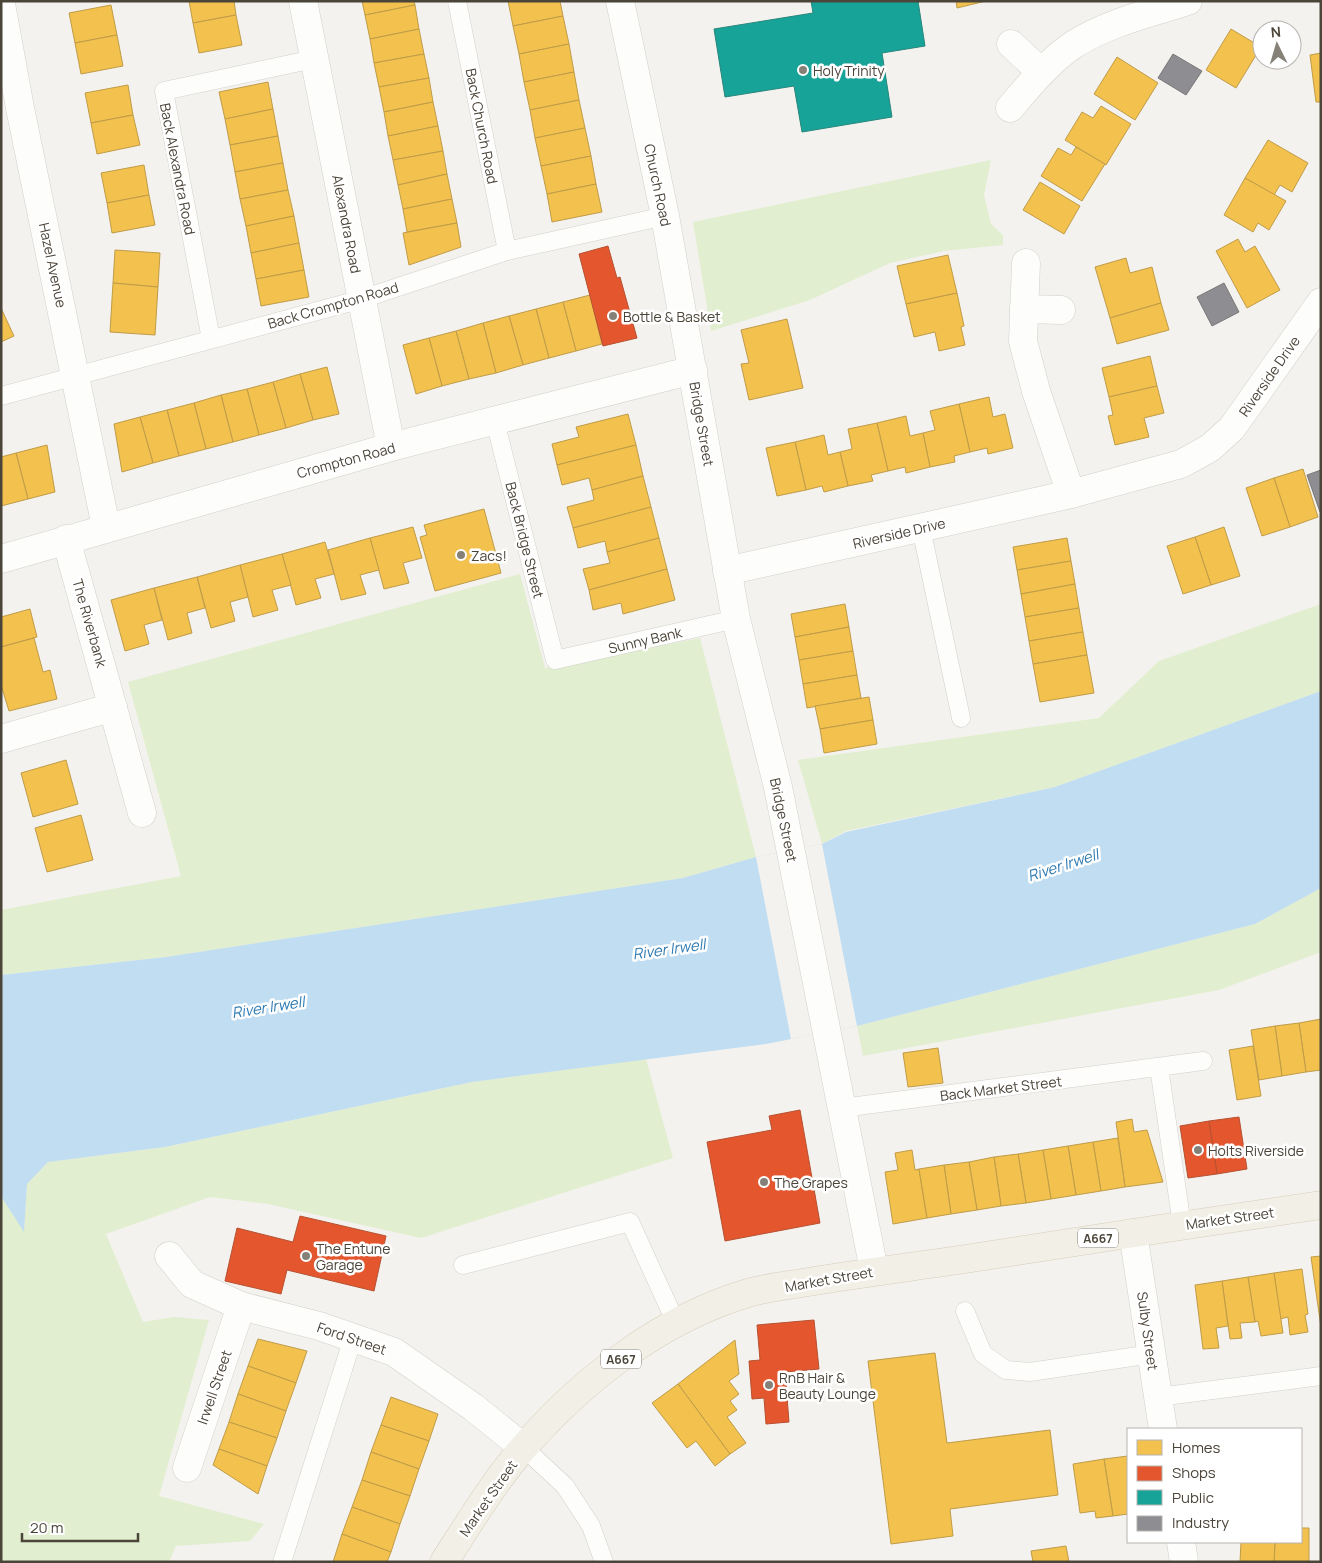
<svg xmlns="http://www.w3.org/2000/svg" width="1322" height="1563" font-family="Manrope,sans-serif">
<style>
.green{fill:#e1eecf}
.water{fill:#c0ddf1}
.pier{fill:#f4f2ee}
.homes{fill:#f2c14e;stroke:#c09c48}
.shops{fill:#e4572e;stroke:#b65131}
.public{fill:#17a398;stroke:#27867c}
.industry{fill:#8d8d92;stroke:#797777}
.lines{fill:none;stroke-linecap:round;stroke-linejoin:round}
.lane-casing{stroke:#d2d0cb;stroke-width:19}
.street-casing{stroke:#d2d0cb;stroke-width:29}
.primary-casing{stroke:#d6cebb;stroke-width:29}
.lane{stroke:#fdfdfc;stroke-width:18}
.street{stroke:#fdfdfc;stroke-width:28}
.primary{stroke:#f2efe6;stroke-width:28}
.poi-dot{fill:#868178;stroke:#fff;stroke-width:2}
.labels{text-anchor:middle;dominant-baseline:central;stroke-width:5;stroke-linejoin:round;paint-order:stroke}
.shield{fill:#fff;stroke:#817c74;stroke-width:1}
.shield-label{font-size:12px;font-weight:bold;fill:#4b4439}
.poi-label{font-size:14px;fill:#4b4439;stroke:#fff;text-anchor:start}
.street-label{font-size:14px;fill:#4b4439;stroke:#fff}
.water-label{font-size:15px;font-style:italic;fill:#2e7ab2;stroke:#fff}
</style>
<rect width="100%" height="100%" fill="#f4f2ee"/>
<g class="green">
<path d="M991,160L984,195L991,224L1003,235V245L944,251L890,263L810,300L711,331L693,222Z"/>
<path d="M520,574L545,668L700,638L756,857L683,878L166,957L1,975V910L181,876L128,682Z"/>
<path d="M1321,604V691L1055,787L846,831L822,844L798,760L1099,718L1159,661Z"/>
<path d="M1321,888V952L1219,990L863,1056L857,1026L1255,924Z"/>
<path d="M646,1059L673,1158L421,1238L268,1204L210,1197L106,1234L143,1322L174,1317L209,1320L159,1496L264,1524L250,1541L176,1546L169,1562H1V1196L24,1231L27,1184L48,1162L165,1147L472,1082Z"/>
</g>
<path class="water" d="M1321,691V888L1255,924L857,1026L766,1044L472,1082L165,1147L48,1162L27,1184L24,1232L1,1196V975L166,957L683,878L756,857L822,844L846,832L1055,787Z"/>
<path class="pier" d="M822,844L857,1026L791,1039L756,857Z"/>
<g class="homes">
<path d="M189,1H234L236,15L193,23Z"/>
<path d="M362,1H414L415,5L365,15Z"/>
<path d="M508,1H560L563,16L513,26Z"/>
<path d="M956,1H986L957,8Z"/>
<path d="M111,5L117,35L75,43L69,13Z"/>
<path d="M415,5L419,29L370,39L365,15Z"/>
<path d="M236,15L242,45L199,53L193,23Z"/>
<path d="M563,16L569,44L519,54L513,26Z"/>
<path d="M419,29L424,54L374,63L370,39Z"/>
<path d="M1231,29L1261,47L1236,88L1206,70Z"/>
<path d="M117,35L123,66L81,74L75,43Z"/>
<path d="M569,44L574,72L524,82L519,54Z"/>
<path d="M1321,53V102H1316L1310,55Z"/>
<path d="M424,54L429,78L379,87L374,63Z"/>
<path d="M1117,57L1158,83L1135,120L1094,94Z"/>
<path d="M574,72L579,100L530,110L524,82Z"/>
<path d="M429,78L433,102L384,112L379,87Z"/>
<path d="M268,82L273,109L225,119L219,92Z"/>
<path d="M128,85L133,115L91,123L85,93Z"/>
<path d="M579,100L585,128L535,138L530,110Z"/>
<path d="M433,102L438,126L388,136L384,112Z"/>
<path d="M1101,106L1131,124L1106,165L1065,140L1082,112L1093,118Z"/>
<path d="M273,109L278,136L230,145L225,119Z"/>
<path d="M133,115L140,145L97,154L91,123Z"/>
<path d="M438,126L443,151L393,160L388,136Z"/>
<path d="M585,128L591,156L541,166L535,138Z"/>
<path d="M278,136L283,163L235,172L230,145Z"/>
<path d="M1268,140L1308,163L1292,192L1280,185L1274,195L1245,178Z"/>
<path d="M1076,147L1105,164L1082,201L1041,176L1058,148L1071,155Z"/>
<path d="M443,151L447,174L398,185L393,160Z"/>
<path d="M591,156L596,184L547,194L541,166Z"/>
<path d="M283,163L288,190L240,199L235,172Z"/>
<path d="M144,165L149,195L107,203L101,173Z"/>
<path d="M447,174L452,199L403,209L398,185Z"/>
<path d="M1245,178L1286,201L1269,230L1258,223L1253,232L1224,215Z"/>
<path d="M1040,182L1080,206L1064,234L1023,210Z"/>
<path d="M596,184L602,212L552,222L547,194Z"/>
<path d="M288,190L294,216L246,226L240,199Z"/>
<path d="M149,195L155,225L112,233L107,203Z"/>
<path d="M452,199L457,223L407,232L403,209Z"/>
<path d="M294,216L299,243L251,253L246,226Z"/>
<path d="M457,223L461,247L409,265L403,233Z"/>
<path d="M1238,239L1245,252L1255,246L1280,290L1247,308L1216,251Z"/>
<path d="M299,243L304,270L256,279L251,253Z"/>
<path d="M115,250L160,253L158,287L113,283Z"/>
<path d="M948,255L957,293L906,304L897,266Z"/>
<path d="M1126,258L1130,273L1152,267L1161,303L1110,318L1095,267Z"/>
<path d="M304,270L309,297L261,306L256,279Z"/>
<path d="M113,283L158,287L155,335L110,332Z"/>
<path d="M957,293L964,326L961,327L965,345L939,351L935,332L914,337L906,304Z"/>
<path d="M590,295L602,344L576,351L563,302Z"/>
<path d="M563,302L576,351L549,358L536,309Z"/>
<path d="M1161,303L1169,330L1117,344L1110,318Z"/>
<path d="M1,308L14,336L1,342Z"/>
<path d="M536,309L549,358L523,365L509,316Z"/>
<path d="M509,316L523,365L496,373L483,323Z"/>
<path d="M787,319L803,388L749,400L741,364L749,363L741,330Z"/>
<path d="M483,323L496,373L469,379L456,331Z"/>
<path d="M456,331L469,379L442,386L429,338Z"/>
<path d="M429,338L442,386L416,394L403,345Z"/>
<path d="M1150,356L1157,386L1109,397L1102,368Z"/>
<path d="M327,367L339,414L313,420L300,374Z"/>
<path d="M300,374L313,420L286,428L273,382Z"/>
<path d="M273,382L286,428L259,435L247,389Z"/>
<path d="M1157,386L1164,413L1144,418L1149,437L1115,445L1108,416L1113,415L1109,397Z"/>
<path d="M247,389L259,435L233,442L221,395Z"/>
<path d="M221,395L233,442L206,449L194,403Z"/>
<path d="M989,397L993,417L1005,414L1013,448L988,454L987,448L970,452L959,404Z"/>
<path d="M194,403L206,449L179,456L167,410Z"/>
<path d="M959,404L970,452L954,456L955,462L930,467L923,433L935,430L930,411Z"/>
<path d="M167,410L179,456L153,463L140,417Z"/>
<path d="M628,414L636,445L557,465L552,444L579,437L576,427Z"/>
<path d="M906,416L910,436L923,433L930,467L906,473L905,467L888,471L877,423Z"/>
<path d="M140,417L153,463L122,472L114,424Z"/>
<path d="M877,423L888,471L871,475L873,481L848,486L840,452L852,449L848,429Z"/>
<path d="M824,435L828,455L840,452L848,486L824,492L822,486L806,490L795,442Z"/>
<path d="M795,442L806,490L777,496L766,448Z"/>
<path d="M47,445L55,492L28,499L16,453Z"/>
<path d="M636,445L643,476L592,490L589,478L562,485L557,465Z"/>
<path d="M16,453L28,499L1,506V457Z"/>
<path d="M1303,469L1318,517L1290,527L1274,478Z"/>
<path d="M643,476L651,507L573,528L567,507L594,500L592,490Z"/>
<path d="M1274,478L1290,527L1262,536L1246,488Z"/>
<path d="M651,507L659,538L607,552L605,541L578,548L573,528Z"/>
<path d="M484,509L501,573L435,591L420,537L427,535L424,525Z"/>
<path d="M413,527L422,558L403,563L409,583L384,589L370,538Z"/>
<path d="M1224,527L1240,576L1211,585L1195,537Z"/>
<path d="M1195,537L1211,585L1183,594L1167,546Z"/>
<path d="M370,538L379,570L360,575L366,594L341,600L328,550Z"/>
<path d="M659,538L667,569L589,590L583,569L610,563L607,552Z"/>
<path d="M1067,538L1071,561L1017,570L1013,547Z"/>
<path d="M325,542L334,574L315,579L321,598L296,605L282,554Z"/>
<path d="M282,554L291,585L272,590L278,610L253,617L240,565Z"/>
<path d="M1071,561L1075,584L1021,594L1017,570Z"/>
<path d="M240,565L248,597L230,602L235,621L211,628L197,577Z"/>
<path d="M667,569L675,600L623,614L621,603L593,610L589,590Z"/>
<path d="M197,577L205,608L187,613L192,633L168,640L154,588Z"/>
<path d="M1075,584L1079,608L1025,617L1021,594Z"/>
<path d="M154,588L162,620L144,625L149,644L125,651L111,600Z"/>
<path d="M845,604L849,627L795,637L791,614Z"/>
<path d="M1079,608L1083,632L1029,641L1025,617Z"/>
<path d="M30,609L37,637L1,647V617Z"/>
<path d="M849,627L853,651L799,660L795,637Z"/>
<path d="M1083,632L1087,655L1033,664L1029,641Z"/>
<path d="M34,638L43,672L50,670L57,699L9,711L1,685V647Z"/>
<path d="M853,651L857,675L803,684L799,660Z"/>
<path d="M1087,655L1094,693L1040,702L1033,664Z"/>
<path d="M857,675L861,698L807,708L803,684Z"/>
<path d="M869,697L873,720L820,729L815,706Z"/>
<path d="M873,720L877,744L824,753L820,729Z"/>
<path d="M66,760L78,804L33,817L21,773Z"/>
<path d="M81,815L93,860L47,872L35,828Z"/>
<path d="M1321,1019V1070L1306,1072L1299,1023Z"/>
<path d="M1299,1023L1306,1072L1282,1076L1275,1026Z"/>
<path d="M1275,1026L1282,1076L1259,1080L1251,1030Z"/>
<path d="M1253,1046L1261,1096L1237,1100L1229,1050Z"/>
<path d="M938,1048L943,1083L908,1087L903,1053Z"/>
<path d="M1132,1119L1134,1132L1147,1130L1163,1182L1125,1187L1116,1122Z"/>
<path d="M1118,1138L1125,1187L1101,1191L1093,1142Z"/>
<path d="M1093,1142L1101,1191L1076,1195L1068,1146Z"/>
<path d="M1068,1146L1076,1195L1051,1199L1043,1150Z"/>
<path d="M912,1150L915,1170L919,1169L927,1218L893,1224L885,1172L898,1170L895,1153Z"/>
<path d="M1043,1150L1051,1199L1026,1203L1018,1154Z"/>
<path d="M1018,1154L1026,1203L1001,1206L994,1157Z"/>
<path d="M994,1157L1001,1206L977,1210L969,1162Z"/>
<path d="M969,1162L977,1210L951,1214L944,1165Z"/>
<path d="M944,1165L951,1214L927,1218L919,1169Z"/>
<path d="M1321,1256V1327L1311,1257Z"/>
<path d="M1302,1269L1308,1314L1305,1315L1308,1332L1290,1335L1288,1317L1280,1319L1274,1273Z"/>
<path d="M1274,1273L1283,1333L1261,1336L1258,1321L1255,1322L1248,1277Z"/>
<path d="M1248,1277L1255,1322L1240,1323L1242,1338L1230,1339L1222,1281Z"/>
<path d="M1222,1281L1228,1326L1216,1328L1219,1348L1203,1349L1195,1285Z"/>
<path d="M258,1339L307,1351L296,1383L248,1366Z"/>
<path d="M735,1340L739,1374L729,1381L739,1394L730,1401L737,1410L727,1417L746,1443L730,1454L678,1384Z"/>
<path d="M935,1353L947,1443L1050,1430L1058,1495L950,1509L953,1536L891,1544L868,1361Z"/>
<path d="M248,1366L296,1383L286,1411L238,1394Z"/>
<path d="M678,1384L730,1454L715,1466L696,1441L687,1448L652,1403Z"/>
<path d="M238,1394L286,1411L277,1438L229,1422Z"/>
<path d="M391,1397L438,1414L429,1441L381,1425Z"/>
<path d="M229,1422L277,1438L267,1466L219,1449Z"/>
<path d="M381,1425L429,1441L419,1469L371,1452Z"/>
<path d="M219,1449L267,1466L258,1494L213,1465Z"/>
<path d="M371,1452L419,1469L410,1496L362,1480Z"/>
<path d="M1128,1456V1514L1113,1516L1104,1459Z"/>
<path d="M1104,1459L1113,1516L1096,1518L1095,1511L1080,1513L1073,1464Z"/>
<path d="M362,1480L410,1496L400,1524L352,1507Z"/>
<path d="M352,1507L400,1524L391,1552L342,1534Z"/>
<path d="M1301,1528H1309V1562H1274L1275,1542H1301Z"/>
<path d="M342,1534L391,1552L387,1562H333Z"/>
<path d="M1241,1542H1275L1274,1562H1240Z"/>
<path d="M1066,1546L1069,1562H1033L1031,1551Z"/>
</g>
<g class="shops">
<path d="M608,246L617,278L620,277L637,338L603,346L579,254Z"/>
<path d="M800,1110L820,1223L725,1241L707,1142L772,1130L769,1116Z"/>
<path d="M1239,1117L1247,1169L1217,1174L1209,1121Z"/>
<path d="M1209,1121L1217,1174L1188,1178L1180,1126Z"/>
<path d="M300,1216L386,1236L374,1291L287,1270L281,1294L225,1281L237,1228L293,1242Z"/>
<path d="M814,1320L819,1369L785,1372L789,1422L766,1424L764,1398L752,1399L749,1361L760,1360L757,1325Z"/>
</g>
<path class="public" d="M811,1H918L925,46L882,53L892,117L802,132L794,86L725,97L714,29L813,13Z"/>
<g class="industry">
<path d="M1173,54L1202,71L1186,95L1158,78Z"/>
<path d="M1224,283L1239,312L1212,326L1197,297Z"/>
<path d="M1321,470V512H1320L1307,475Z"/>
</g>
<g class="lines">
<defs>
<g id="lane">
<path d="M457,1L507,251"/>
<path d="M211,339L164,91L314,59"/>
<path d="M1,396L362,299L507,251L665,216"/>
<path d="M495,421L555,660L736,619"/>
<path d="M921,528L961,718"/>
<path d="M1159,1067L1182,1225"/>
<path d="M842,1108L1203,1061"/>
<path d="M463,1265L630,1222L676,1323"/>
<path d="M965,1311L983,1354L1006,1370L1030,1372L1152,1354"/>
<path d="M1158,1397L1321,1376"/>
<path d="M524,1448L565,1486L591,1526L604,1562"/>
<path d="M282,1562L353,1338"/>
</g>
<g id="street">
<path d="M303,1L391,447"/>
<path d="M620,1L665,216L736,619L778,787L874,1270"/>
<path d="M1,4L20,108L106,527"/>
<path d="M1011,44L1041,72"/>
<path d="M1010,108C1029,86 1048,62 1073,45C1107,23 1150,13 1188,1"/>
<path d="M1026,263L1023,341L1036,391L1071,494"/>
<path d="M1024,309L1061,310"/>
<path d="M66,539L142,813"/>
<path d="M1,559L391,447L693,370"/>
<path d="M727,571L1071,494L1181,464L1210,448L1232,428L1321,302"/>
<path d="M1,739L113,707"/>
<path d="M1133,1233L1163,1429"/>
<path d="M169,1256L192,1284L241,1306L319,1326L394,1352L473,1407L524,1448"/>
<path d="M187,1468L241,1306"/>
<path d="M1181,1542L1184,1562"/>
</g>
<path id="primary" d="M444,1562C469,1523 494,1482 524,1447C583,1379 661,1319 748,1293C765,1288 784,1286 802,1283C856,1274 911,1267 965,1259C1084,1241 1202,1222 1321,1205"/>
</defs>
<use href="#lane" class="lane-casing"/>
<use href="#street" class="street-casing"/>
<use href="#primary" class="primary-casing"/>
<use href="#lane" class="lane"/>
<use href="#street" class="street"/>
<use href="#primary" class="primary"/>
</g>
<g class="poi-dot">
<circle cx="803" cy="70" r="5"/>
<circle cx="613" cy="316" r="5"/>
<circle cx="461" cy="555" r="5"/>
<circle cx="1198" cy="1150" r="5"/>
<circle cx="764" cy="1182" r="5"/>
<circle cx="306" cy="1256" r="5"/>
<circle cx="769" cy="1385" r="5"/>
</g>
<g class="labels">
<g class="shield">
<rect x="1078" y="1228.5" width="40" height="19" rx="4"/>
<rect x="601" y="1349.5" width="40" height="19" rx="4"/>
</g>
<g class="shield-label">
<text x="1098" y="1238">A667</text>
<text x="621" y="1359">A667</text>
</g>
<g class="poi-label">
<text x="813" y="70">Holy Trinity</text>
<text x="623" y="316">Bottle &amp; Basket</text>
<text x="471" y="555">Zacs!</text>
<text x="1208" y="1150">Holts Riverside</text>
<text x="774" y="1182">The Grapes</text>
<text x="316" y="1248">The Entune<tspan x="316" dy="16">Garage</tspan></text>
<text x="779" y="1377">RnB Hair &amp;<tspan x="779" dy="16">Beauty Lounge</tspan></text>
</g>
<g class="street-label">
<text transform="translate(482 126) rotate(79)">Back Church Road</text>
<text transform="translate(178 169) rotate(79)">Back Alexandra Road</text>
<text transform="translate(658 185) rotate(78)">Church Road</text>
<text transform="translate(347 224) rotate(79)">Alexandra Road</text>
<text transform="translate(53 265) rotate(78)">Hazel Avenue</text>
<text transform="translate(333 305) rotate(-16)">Back Crompton Road</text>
<text transform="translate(1269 376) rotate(-55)">Riverside Drive</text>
<text transform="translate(702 424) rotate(80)">Bridge Street</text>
<text transform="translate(346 460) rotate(-15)">Crompton Road</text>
<text transform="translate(899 533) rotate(-13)">Riverside Drive</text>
<text transform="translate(525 540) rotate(76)">Back Bridge Street</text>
<text transform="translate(90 623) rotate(74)">The Riverbank</text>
<text transform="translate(645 640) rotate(-13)">Sunny Bank</text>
<text transform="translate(784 820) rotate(78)">Bridge Street</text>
<text transform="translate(1001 1088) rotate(-7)">Back Market Street</text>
<text transform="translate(1230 1218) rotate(-8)">Market Street</text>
<text transform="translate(829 1279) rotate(-10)">Market Street</text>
<text transform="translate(1148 1331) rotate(82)">Sulby Street</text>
<text transform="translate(352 1338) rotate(19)">Ford Street</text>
<text transform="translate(214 1387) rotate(-71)">Irwell Street</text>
<text transform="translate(488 1498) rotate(-55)">Market Street</text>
</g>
<g class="water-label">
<text transform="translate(1063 865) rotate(-18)">River Irwell</text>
<text transform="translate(669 949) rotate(-8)">River Irwell</text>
<text transform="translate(268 1007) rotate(-9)">River Irwell</text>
</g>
</g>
<rect width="1322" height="1563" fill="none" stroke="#4b4439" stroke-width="5"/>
<rect x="1127" y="1428" width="175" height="115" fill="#ffffff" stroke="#b7b4b0"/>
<rect x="1137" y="1440" width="25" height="15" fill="#f2c14e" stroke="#b7b4b0"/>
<text x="1172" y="1453" font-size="15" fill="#4b4439">Homes</text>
<rect x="1137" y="1466" width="25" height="15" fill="#e4572e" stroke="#b7b4b0"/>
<text x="1172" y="1478" font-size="15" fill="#4b4439">Shops</text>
<rect x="1137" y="1490" width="25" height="15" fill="#17a398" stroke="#b7b4b0"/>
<text x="1172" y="1503" font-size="15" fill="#4b4439">Public</text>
<rect x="1137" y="1516" width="25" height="15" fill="#8d8d92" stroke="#b7b4b0"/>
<text x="1172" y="1528" font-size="15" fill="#4b4439">Industry</text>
<g transform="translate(1277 45) rotate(355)"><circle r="24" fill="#ffffff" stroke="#b7b4b0"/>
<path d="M0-4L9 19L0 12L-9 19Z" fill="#868178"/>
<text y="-8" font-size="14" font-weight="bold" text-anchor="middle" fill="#4b4439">N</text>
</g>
<path d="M22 1533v8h116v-8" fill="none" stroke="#4b4439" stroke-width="2.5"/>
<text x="30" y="1533" font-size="15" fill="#4b4439" stroke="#ffffff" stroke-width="4" paint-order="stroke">20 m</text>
</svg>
